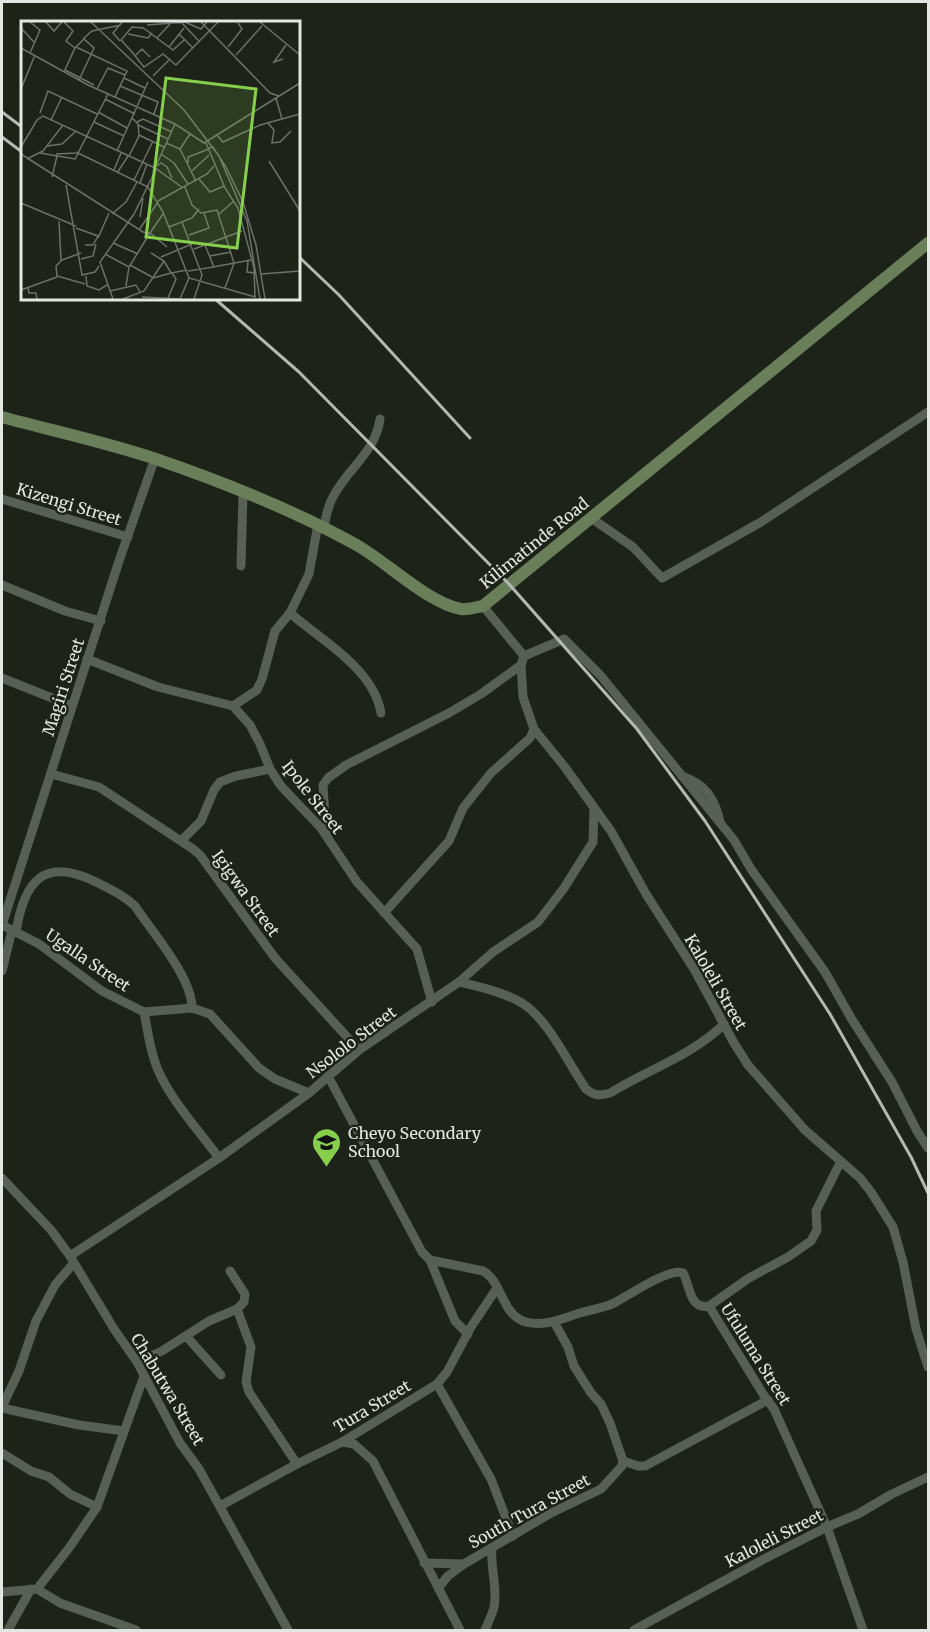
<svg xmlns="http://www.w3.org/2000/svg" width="930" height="1632" font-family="Merriweather,serif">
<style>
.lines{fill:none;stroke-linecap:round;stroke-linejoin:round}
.minor{stroke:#585f55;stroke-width:9}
.secondary{stroke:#687f59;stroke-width:12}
.rail{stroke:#b4b8b2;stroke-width:3}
.labels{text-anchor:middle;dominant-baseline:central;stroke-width:5;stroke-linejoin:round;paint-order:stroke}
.street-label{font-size:16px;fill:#e3e7e1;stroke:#1e231a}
.poi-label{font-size:16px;fill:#e3e7e1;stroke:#1e231a;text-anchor:start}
.inset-road{fill:none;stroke:#6d716a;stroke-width:1.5}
.view{fill:#85cf4d;fill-opacity:0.15;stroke:#85cf4d;stroke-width:3}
.inset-edge{fill:none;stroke:#e3e7e1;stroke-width:3}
</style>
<rect width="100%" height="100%" fill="#1e231a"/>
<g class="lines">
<g class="minor">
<path d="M2,499L128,537"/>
<path d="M591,518L633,547L662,578L761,522L928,412"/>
<path d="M324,527C326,516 328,505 334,495C349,467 375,453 380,419"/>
<path d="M241,566L243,493"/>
<path d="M2,585L65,611L101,621"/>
<path d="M483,606L524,656L521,665L523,697L534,729L564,766L611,831L646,894L694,969L734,1043L748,1065L805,1130L860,1178L871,1192L893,1227L903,1262L916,1329L928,1367"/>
<path d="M290,613C321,640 374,669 381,713"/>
<path d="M524,656L564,639L601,676L734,840L751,869L825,972L851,1018L892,1082L917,1131L928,1148"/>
<path d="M87,659L158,687L233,706L250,725L260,744L270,769L281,786L321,828L357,882L417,949L432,1002"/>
<path d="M2,678L72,706"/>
<path d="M233,706L257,690L262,679L275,631L290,613L309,574L318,524"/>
<path d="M51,774L99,787L193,849L200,855L275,958L359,1050"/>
<path d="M682,776C705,784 715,798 720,822"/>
<path d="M326,835L323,785L328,778L346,765L449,713L481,694L521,665"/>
<path d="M182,840L201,821L214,790L220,782L236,776L270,769"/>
<path d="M384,913L449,841L463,808L491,773L530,738L534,729"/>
<path d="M2,925L119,561L155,458"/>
<path d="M2,925L39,944L102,991L144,1012L192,1008L210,1014L259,1068L275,1079L309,1093"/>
<path d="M16,932C24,882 43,856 96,882C110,889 123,895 135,906C152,932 192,977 192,1008"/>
<path d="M2,971L12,930"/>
<path d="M459,982C480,987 503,992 522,1003C548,1019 568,1063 586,1089C595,1096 599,1096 610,1093C647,1070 693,1055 724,1024"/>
<path d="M144,1012C148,1032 150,1052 158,1070C170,1099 200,1132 219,1158"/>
<path d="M328,1076L422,1252L430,1260L483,1271C503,1282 501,1315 526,1322C545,1327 563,1318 580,1313C591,1310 602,1308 612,1304C627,1297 669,1267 683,1273C690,1285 689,1310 709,1306L763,1394L774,1409L827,1527L863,1630"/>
<path d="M2,1178L51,1230L70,1256L114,1329L137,1362L180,1443L199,1469L288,1630"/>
<path d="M70,1256L219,1158L309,1093L359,1050L459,982L493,952L538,922L564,888L593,842L594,809"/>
<path d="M430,1260L455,1321L468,1334"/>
<path d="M709,1306L749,1278L788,1257L811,1241L817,1230L816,1211L840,1163"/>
<path d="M237,1309L251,1347L246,1382L249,1392L297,1464"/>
<path d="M186,1336L221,1375"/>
<path d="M137,1362L162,1351L209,1321L237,1309L244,1302L245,1294L230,1271"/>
<path d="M437,1384L491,1479L513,1536"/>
<path d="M2,1407L19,1371L36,1321L55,1285L73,1264"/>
<path d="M2,1408L79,1425L124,1431"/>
<path d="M342,1442L354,1444L373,1461L460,1630"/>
<path d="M2,1453L31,1471L49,1477L70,1494L97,1507"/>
<path d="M623,1461L638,1466H645L768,1400"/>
<path d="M220,1506L297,1464L342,1442L437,1384L447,1372L471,1327L497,1288"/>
<path d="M424,1563L464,1564L551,1513L601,1489L622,1466L623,1461L610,1423L601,1404L591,1393L574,1366L568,1347L554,1322"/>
<path d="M438,1588L448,1576L464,1564"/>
<path d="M37,1589L60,1603L136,1630"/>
<path d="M2,1592L37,1589L69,1548L97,1507L144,1376"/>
<path d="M8,1630L31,1589"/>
<path d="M485,1630C488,1623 492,1615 494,1607C498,1588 490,1568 492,1548"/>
<path d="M634,1630L764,1559L827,1527L858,1514L892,1494L928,1477"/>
</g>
<path class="secondary" d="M2,417C53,431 105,442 156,459C223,482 291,509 353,543C384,559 427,603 461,609C468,610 476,607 483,606L928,243"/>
<g class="rail">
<path d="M2,112L22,127"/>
<path d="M2,137L22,152"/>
<path d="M298,256L339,295L470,438"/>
<path d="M214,298L299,372L509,584L637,729L705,821L830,1014L911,1157L928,1193"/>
</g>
</g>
<defs>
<symbol id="school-pin" viewBox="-11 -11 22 30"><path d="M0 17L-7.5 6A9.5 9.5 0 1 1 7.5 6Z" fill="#85cf4d" stroke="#1e231a"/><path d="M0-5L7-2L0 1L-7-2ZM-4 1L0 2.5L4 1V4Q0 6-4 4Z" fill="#111"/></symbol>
</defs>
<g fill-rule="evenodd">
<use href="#school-pin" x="310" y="1126" width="33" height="45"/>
</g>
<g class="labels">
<g class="street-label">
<text transform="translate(69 504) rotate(17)">Kizengi Street</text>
<text transform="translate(534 543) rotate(-39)">Kilimatinde Road</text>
<text transform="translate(63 687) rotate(-72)">Magiri Street</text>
<text transform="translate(313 797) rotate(52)">Ipole Street</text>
<text transform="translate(246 893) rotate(54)">Igigwa Street</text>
<text transform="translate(88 960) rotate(34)">Ugalla Street</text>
<text transform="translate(716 982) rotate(60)">Kaloleli Street</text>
<text transform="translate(351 1042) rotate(-37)">Nsololo Street</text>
<text transform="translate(756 1354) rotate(58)">Ufuluma Street</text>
<text transform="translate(168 1389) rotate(59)">Chabutwa Street</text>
<text transform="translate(372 1406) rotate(-31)">Tura Street</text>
<text transform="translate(529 1511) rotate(-29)">South Tura Street</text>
<text transform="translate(774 1538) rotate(-27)">Kaloleli Street</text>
</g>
<g class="poi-label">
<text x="348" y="1133">Cheyo Secondary<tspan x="348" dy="18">School</tspan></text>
</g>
</g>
<g transform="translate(21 21)">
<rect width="279" height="279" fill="#1e231a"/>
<path class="inset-road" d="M25,1L33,10L41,1M43,1L52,10L45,20L54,27M70,1L163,89L198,135L226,200L239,278M160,1L178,20M180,1L249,72L258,75M239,1L279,34M126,4L164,1L180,8L186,1M121,6L152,29L163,19M0,7L13,21M107,13L127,17L131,12M158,13L172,27M136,17L149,3M62,18L71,10L100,4M99,20L92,12L101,1M55,26L106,50L94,76M148,26L163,7M207,26L221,8L217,2M0,27L67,64L154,103L183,122L279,62M111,31L123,46L142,33L155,44L197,1M9,32L19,9L9,1M112,32L100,19L111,6L122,7M115,34L121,28L129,36M215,34L241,5M262,38L253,41L265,24M44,49L73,64M43,51L54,27L63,18L73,27L58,59M132,55L148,39M103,57L124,67M99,65L137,81L133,93M0,68L14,34M76,68L87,47L104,54M255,77L261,98M84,78L114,93M77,91L106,107M19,92L27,70L76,93M30,99L41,76M73,101L103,115M116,101L122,98L151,111M247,102L253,109L251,122L259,121L270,110M117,104L147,118M118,114L143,126M196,114L202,121L239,104L279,93M145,122L159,128L175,160M26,125L41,123L55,110M0,126L16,99L22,95L134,147L162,167M188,127L192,126L205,146L222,181L235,224L244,278M159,128L169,113M96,130L127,61M55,131L127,166L142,191L168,257L234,276L233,247L217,187L204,167L185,122M19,132L54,138L87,73M0,133L122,211L129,212L142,193M35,133L55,132M140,133L153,142L167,163M108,135L118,115L117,103L111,97M6,138L22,130L42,104M248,140L279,190M167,142V136L188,128M136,145L140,142L146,146L151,157M134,147L154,103M93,149L100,132M171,150L188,134M96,152L107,135M31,156L36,135M178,158L189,171L203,165M113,159L132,120M119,162L126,143M45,164L61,254L74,251L78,245M164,166L171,184L180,192L196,189L213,242M137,180L186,153L193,145M0,182L55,205M91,193L105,181L116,161M198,193L213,180M119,196L122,177M38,200L40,240M161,201L181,254L173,278M148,206L171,197L178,188M55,207L77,215L72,224H64M118,209L137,181M129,212L146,226M168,214L188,207L183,192M77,217L88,192M92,222L117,233M173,228L221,210M60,232L41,239L35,245L36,255L64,263M84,233L108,246L105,265M189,235L210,231M140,236L171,223M60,238L72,235L75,223M143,240L150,252L166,249M227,240L226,251L234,252M109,244L131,256M108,246L129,212M192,246L230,239M167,250L193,246L184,224M240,253L279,250M65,255L66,265L78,269L86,264M132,257L150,252M7,266L8,272H15L16,278M204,267L213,242M0,269L36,256M89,270L115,264L119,271M121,276L159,278L168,257M147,277L155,258L151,252M92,278L79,241L113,193L135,148M102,278L123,270L143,240L130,232"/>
<path class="view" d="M145,57L235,68L216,227L125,216Z"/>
<rect width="279" height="279" class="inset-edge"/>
</g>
<rect width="930" height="1632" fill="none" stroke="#e3e7e1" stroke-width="6"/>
</svg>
